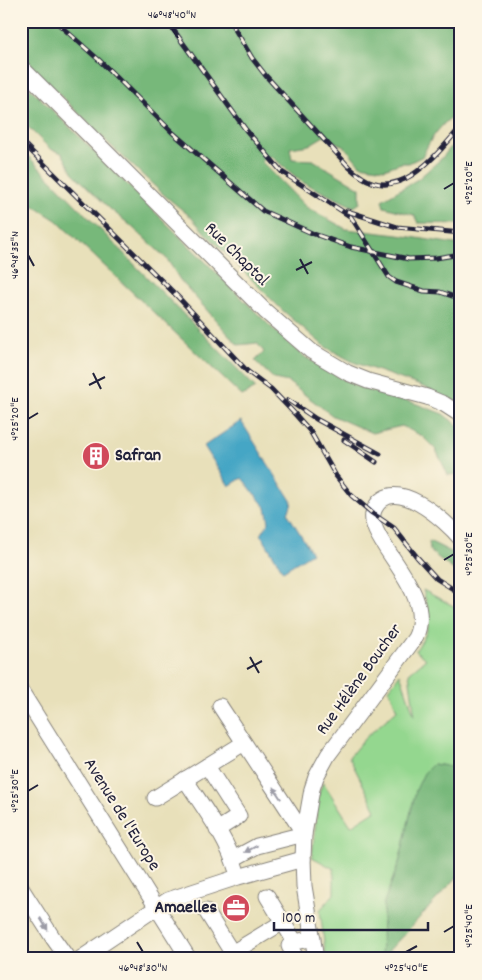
<svg xmlns="http://www.w3.org/2000/svg" width="482" height="980" font-family="Dekko,sans-serif">
<style>
.green{fill:#94d78f;stroke:#5b7c65}
.forest{fill:#77b87a;stroke:#4c6d5a}
.water{fill:#45a6c5;stroke:#346480}
.lines{fill:none;stroke-linecap:round;stroke-linejoin:round}
.minor-casing{stroke:#85817a;stroke-width:17}
.minor{stroke:#fff;stroke-width:15}
.rail-casing{stroke:#22223b;stroke-width:5}
.rail{stroke:#fcf5e5;stroke-width:3;stroke-dasharray:9;stroke-linecap:butt}
.oneway{fill:#9c9ca7}
.ticks{fill:none;stroke:#22223b;stroke-width:2}
.labels{text-anchor:middle;dominant-baseline:central;stroke-width:4;stroke-linejoin:round;paint-order:stroke}
.street-label{font-size:18px;fill:#22223b;stroke:#fcf5e5}
.poi-label{font-size:18px;font-weight:bold;fill:#22223b;stroke:#fcf5e5;text-anchor:start}
.neatline{fill:none;stroke:#22223b;stroke-width:2}
.ticks-label{font-size:12px;text-anchor:middle;fill:#22223b}
</style>
<rect width="100%" height="100%" fill="#fcf5e5"/>
<filter id="ink" filterUnits="userSpaceOnUse"><feTurbulence type="fractalNoise" baseFrequency=".02" numOctaves="2"/><feDisplacementMap in="SourceGraphic" scale="10" xChannelSelector="R" yChannelSelector="G"/><feConvolveMatrix kernelMatrix="1 2 1 2 8 2 1 2 1" color-interpolation-filters="sRGB"/></filter>
<filter id="wash" filterUnits="userSpaceOnUse"><feTurbulence type="fractalNoise" baseFrequency=".0096" numOctaves="4" result="noise"/><feDisplacementMap in="SourceGraphic" scale="20" xChannelSelector="R" yChannelSelector="G"/><feGaussianBlur stdDeviation="1.12" result="paint"/><feColorMatrix in="noise" values="0 0 0 0 0 0 0 0 0 0 0 0 0 0 0 0 0 1.4 0 .05"/><feComposite in="paint" operator="in"/></filter>
<g filter="url(#wash)">
<rect width="100%" height="100%" fill="#e8e0ba"/>
<path class="green" d="M423,590L461,610V768L433,764L416,790L399,863L384,902L381,959H326L320,910L334,894V869L312,857L319,793L323,782L351,826L376,810L349,757L365,738L397,710L389,689L400,674L415,717L409,673L426,659L415,651C433,626 431,619 423,590Z"/>
<g class="forest">
<path d="M21,21H461V111C444,120 429,139 423,156L409,163H401L384,169L360,165L345,147L324,136L309,145L290,148L292,159L313,160L360,188V203L354,207L302,182L271,156L261,161L306,207L346,229L398,235L461,245V404L421,386L353,362L324,346L281,309L205,233L191,217L163,194L104,139L21,56Z"/>
<path d="M21,79L272,328L305,357L339,377L361,388L414,403L443,414L461,428V474L448,475L436,450L422,436L402,426L372,433L333,416L288,382L274,379L255,361L264,352L257,343L238,345L180,280L167,259L130,225L109,208L73,173L62,153L50,149L21,120Z"/>
<path d="M461,135V224L418,223L414,215L384,207L382,200L418,179L441,159Z"/>
<path d="M21,150V149L256,388L242,396L56,220L21,198Z"/>
<path d="M429,541L461,557V576L430,551Z"/>
<path d="M433,764L461,768V873L381,959L384,902L399,863L416,790L424,773Z"/>
</g>
<path class="water" d="M241,421L292,502L288,514L312,553L283,571L261,535L269,522L266,508L242,478L229,486L204,446Z"/>
</g>
<g filter="url(#ink)">
<g class="lines">
<defs>
<g id="minor">
<path d="M21,67L265,311L311,351L348,373L368,381L427,397L444,404L461,415"/>
<path d="M21,691L189,959"/>
<path d="M220,706L304,834L257,846L233,859"/>
<path d="M207,766L239,816L217,830"/>
<path d="M185,779C202,806 227,838 236,869"/>
<path d="M155,798L244,743"/>
<path d="M21,888L53,938L68,959"/>
<path d="M267,896L295,942L313,938"/>
<path d="M206,911L236,959"/>
<path d="M295,942L289,946L297,959"/>
<path d="M232,953L283,922"/>
<path d="M80,959L168,900L238,877L303,859"/>
<path d="M316,959L304,886L303,859L304,834L312,789L316,777L328,755L415,638C439,589 358,537 375,508C394,473 446,521 461,539"/>
</g>
</defs>
<use href="#minor" class="minor-casing"/>
<use href="#minor" class="minor"/>
<defs>
<g id="rail">
<path d="M55,21L99,60L172,132L263,211L314,234L351,247L409,259L436,258L461,254"/>
<path d="M167,21L246,130L282,172L351,217L389,277L396,282L424,291L440,292L461,299"/>
<path d="M230,21L252,58L266,76L349,167C353,171 357,174 362,177C401,203 438,152 461,127"/>
<path d="M21,141L177,296L247,371L271,389L294,413L310,431L336,476L351,495L372,513L394,528L417,557L437,579L461,594"/>
<path d="M347,211L397,227L461,233"/>
<path d="M288,400L316,419L380,454"/>
<path d="M344,440L376,462"/>
</g>
</defs>
<use href="#rail" class="rail-casing"/>
<use href="#rail" class="rail"/>
</g>
<defs><path id="oneway-solid" d="M-6-.8H1V-3.2L6.5 0L1 3.2V.8H-6Z" transform="scale(1.25)"/></defs>
<g class="oneway">
<use href="#oneway-solid" transform="translate(277 793) rotate(-123)"/>
<use href="#oneway-solid" transform="translate(251 849) rotate(152)"/>
<use href="#oneway-solid" transform="translate(44 924) rotate(58)"/>
</g>
</g>
<path class="ticks" d="M172,28L178,38M444,189L454,183M28,255L34,266M300,259L308,274M296,270L312,262M93,373L101,389M89,385L105,377M28,419L38,413M444,560L454,554M250,657L259,673M247,669L262,661M28,791L38,785M444,932L454,926M137,942L143,952M406,952L417,946"/>
<defs>
<symbol id="building-disc" viewBox="-11 -11 22 22"><circle r="9.5" fill="#d1495b" stroke="#fcf5e5"/><path d="M-4-6H4V6H1V3H-1V6H-4ZM-2.5-4.3h1.7v1.8h-1.7ZM.8-4.3h1.7v1.8H.8ZM-2.5-1h1.7V.8h-1.7ZM.8-1h1.7V.8H.8Z" fill="#fff"/></symbol>
<symbol id="office-disc" viewBox="-11 -11 22 22"><circle r="9.5" fill="#d1495b" stroke="#fcf5e5"/><path d="M-6-3h4V-5.5h4V-3h4V5H-6ZM-1-4.5V-3h2v-1.5ZM-6 0V1H6V0Z" fill="#fff"/></symbol>
</defs>
<g fill-rule="evenodd">
<use href="#building-disc" x="80" y="440" width="32" height="32"/>
<use href="#office-disc" x="220" y="892" width="32" height="32"/>
</g>
<g class="labels">
<g class="street-label">
<text transform="translate(236 255) rotate(45)">Rue Chaptal</text>
<text transform="translate(360 680) rotate(-54)">Rue Hélène Boucher</text>
<text transform="translate(121 815) rotate(58)">Avenue de l'Europe</text>
</g>
<g class="poi-label">
<text x="115" y="456">Safran</text>
<text x="217" y="908" text-anchor="end">Amaelles</text>
</g>
</g>
<rect width="482" height="980" fill="none" stroke="#fcf5e5" stroke-width="55"/>
<path d="M274 922v8h154v-8" fill="none" stroke="#22223b" stroke-width="2.5"/>
<text x="282" y="922" font-size="15" fill="#22223b" stroke="#fcf5e5" stroke-width="4" paint-order="stroke">100 m</text>
<rect x="28" y="28" width="426" height="924" class="neatline"/>
<g class="ticks-label">
<text x="172" y="18">46°48'40"N</text>
<text transform="translate(468 183) rotate(-90)" y="4">4°25'20"E</text>
<text transform="translate(14 255) rotate(-90)" y="4">46°48'35"N</text>
<text transform="translate(14 419) rotate(-90)" y="4">4°25'20"E</text>
<text transform="translate(468 554) rotate(-90)" y="4">4°25'30"E</text>
<text transform="translate(14 791) rotate(-90)" y="4">4°25'30"E</text>
<text transform="translate(468 926) rotate(-90)" y="4">4°25'40"E</text>
<text x="143" y="971">46°48'30"N</text>
<text x="406" y="971">4°25'40"E</text>
</g>
</svg>
